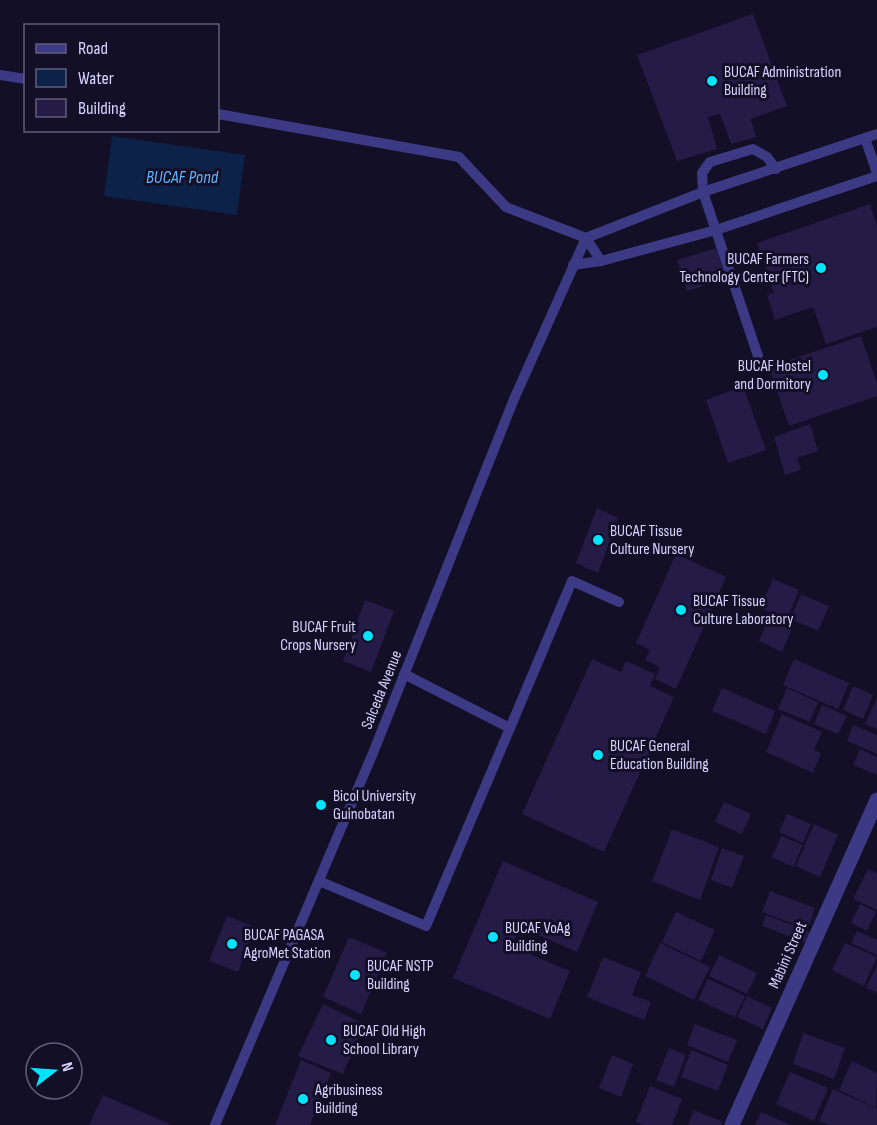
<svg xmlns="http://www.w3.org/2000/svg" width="877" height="1125" font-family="'Sofia Sans Condensed',sans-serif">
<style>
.water{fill:#0c2248}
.building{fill:#241b47}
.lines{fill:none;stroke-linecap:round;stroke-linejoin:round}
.service{stroke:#3d3a85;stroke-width:10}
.minor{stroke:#3d3a85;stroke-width:15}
.poi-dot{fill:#00e5ff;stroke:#130f26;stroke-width:2}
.labels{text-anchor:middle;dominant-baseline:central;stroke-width:6;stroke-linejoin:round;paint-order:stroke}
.poi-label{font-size:16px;fill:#d9d4ff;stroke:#130f26;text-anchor:start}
.street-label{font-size:16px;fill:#d9d4ff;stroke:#130f26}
.water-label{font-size:18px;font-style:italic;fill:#62b6ff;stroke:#130f26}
</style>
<rect width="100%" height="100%" fill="#130f26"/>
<path class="water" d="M112,136L245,155L237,215L104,196Z"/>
<g class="building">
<path d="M753,14L787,106L751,119L756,137L731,144L720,114L708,117L717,149L677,161L637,55Z"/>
<path d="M870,204L877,226V327L826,344L813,307L775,320L767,295L774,293L757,243Z"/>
<path d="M716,248L727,279L687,291L677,260Z"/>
<path d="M861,336L877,383V396L789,426L769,367Z"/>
<path d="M743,386L766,450L728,463L706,400Z"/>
<path d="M810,424L818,451L797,458L801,470L785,475L774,437Z"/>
<path d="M597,508L618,518L598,573L576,563Z"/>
<path d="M676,554L726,577L676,689L655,679L660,667L645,660L650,650L636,643Z"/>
<path d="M773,579L799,590L787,619L760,608Z"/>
<path d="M801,594L829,606L818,631L790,619Z"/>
<path d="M365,600L394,611L371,672L343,661Z"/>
<path d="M768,619L792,629L782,652L759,641Z"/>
<path d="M592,659L621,672L626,661L655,674L650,686L674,697L604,852L522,814Z"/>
<path d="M794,659L849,683L838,709L783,685Z"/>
<path d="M853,686L873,695L863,719L843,710Z"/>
<path d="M722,688L775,711L766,734L712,711Z"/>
<path d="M787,688L818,702L810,722L778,709Z"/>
<path d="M877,698V729L865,724Z"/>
<path d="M822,705L847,716L838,734L814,724Z"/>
<path d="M782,714L822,732L814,750L821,753L813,773L766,752Z"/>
<path d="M853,725L877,735V754L847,741Z"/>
<path d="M860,749L877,757V775L853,765Z"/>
<path d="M724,802L751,814L742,834L715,822Z"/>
<path d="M787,814L811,824L803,843L779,832Z"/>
<path d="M814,824L838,835L820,877L796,866Z"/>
<path d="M672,829L719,847L700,900L652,881Z"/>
<path d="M781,836L803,845L793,867L772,857Z"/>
<path d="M722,848L744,856L732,888L711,880Z"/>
<path d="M503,861L598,902L577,952L520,927L512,947L570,971L550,1019L453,978Z"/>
<path d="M868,869L877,873V910L853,899Z"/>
<path d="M770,891L815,908L808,929L762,912Z"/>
<path d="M860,904L876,912L867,931L851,923Z"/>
<path d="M676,912L715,930L701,961L662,942Z"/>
<path d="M766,915L811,932L807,943L762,926Z"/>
<path d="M227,916L255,927L238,972L209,961Z"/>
<path d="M857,931L877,940V955L851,943Z"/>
<path d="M349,937L387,953L361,1014L323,997Z"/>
<path d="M660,943L710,967L694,1000L645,976Z"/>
<path d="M845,943L877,957L864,986L832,970Z"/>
<path d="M719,955L757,973L747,994L709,976Z"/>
<path d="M603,957L641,972L632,995L651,1002L644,1020L587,997Z"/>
<path d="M877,965V993L866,988Z"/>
<path d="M708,979L745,996L735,1017L698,1000Z"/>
<path d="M747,996L772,1008L763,1029L737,1017Z"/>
<path d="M323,1004L364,1024L343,1074L298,1056Z"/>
<path d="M695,1024L737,1040L728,1062L687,1045Z"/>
<path d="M803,1033L845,1048L834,1079L793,1064Z"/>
<path d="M669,1048L686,1055L674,1087L656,1080Z"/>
<path d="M691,1050L728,1065L718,1091L681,1077Z"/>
<path d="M612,1055L633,1064L621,1097L599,1088Z"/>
<path d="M301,1060L331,1073L310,1125H275Z"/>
<path d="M852,1061L877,1073L876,1108L839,1090Z"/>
<path d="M790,1072L828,1088L814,1121L776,1104Z"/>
<path d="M650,1086L682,1099L672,1125H643L636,1122Z"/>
<path d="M833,1089L877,1109V1125H829L819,1121Z"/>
<path d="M103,1095L172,1125H89Z"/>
<path d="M694,1110L722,1121L721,1125H688Z"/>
<path d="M761,1112L791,1125H755Z"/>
</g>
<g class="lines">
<g class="service">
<path d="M0,75L26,79"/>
<path d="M218,114L459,157L506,207L586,238L601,261"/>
<path d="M865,138L877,173"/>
<path d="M573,265L601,261L716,230L877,176"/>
<path d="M758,356L703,192L702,173L710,162L753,149L767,157L776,169"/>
<path d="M510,728L572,581L619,602"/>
<path d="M319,881L426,926L510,728L404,674"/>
<path d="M215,1125L373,753L514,399L586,238L703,192L877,134"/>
</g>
<path class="minor" d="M732,1125L877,800"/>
</g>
<g class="poi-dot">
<circle cx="712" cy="81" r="6"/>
<circle cx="821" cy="268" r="6"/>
<circle cx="823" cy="375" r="6"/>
<circle cx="598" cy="540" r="6"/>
<circle cx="681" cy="610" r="6"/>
<circle cx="368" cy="636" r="6"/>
<circle cx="598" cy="755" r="6"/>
<circle cx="321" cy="805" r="6"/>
<circle cx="493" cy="937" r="6"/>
<circle cx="232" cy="944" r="6"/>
<circle cx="355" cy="975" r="6"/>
<circle cx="331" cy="1040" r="6"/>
<circle cx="303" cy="1099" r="6"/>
</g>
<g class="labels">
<g class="poi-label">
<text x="724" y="72">BUCAF Administration<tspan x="724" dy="18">Building</tspan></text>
<text x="809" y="259" text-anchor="end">BUCAF Farmers<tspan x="809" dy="18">Technology Center (FTC)</tspan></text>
<text x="811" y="366" text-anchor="end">BUCAF Hostel<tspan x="811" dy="18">and Dormitory</tspan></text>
<text x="610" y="531">BUCAF Tissue<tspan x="610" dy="18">Culture Nursery</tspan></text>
<text x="693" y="601">BUCAF Tissue<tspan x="693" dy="18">Culture Laboratory</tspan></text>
<text x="356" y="627" text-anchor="end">BUCAF Fruit<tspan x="356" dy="18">Crops Nursery</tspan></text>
<text x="610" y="746">BUCAF General<tspan x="610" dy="18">Education Building</tspan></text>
<text x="333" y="796">Bicol University<tspan x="333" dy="18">Guinobatan</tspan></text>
<text x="505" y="928">BUCAF VoAg<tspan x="505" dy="18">Building</tspan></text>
<text x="244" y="935">BUCAF PAGASA<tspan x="244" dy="18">AgroMet Station</tspan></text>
<text x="367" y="966">BUCAF NSTP<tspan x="367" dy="18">Building</tspan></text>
<text x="343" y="1031">BUCAF Old High<tspan x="343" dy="18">School Library</tspan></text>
<text x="315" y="1090">Agribusiness<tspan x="315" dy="18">Building</tspan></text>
</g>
<g class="street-label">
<text transform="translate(382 690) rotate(-68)">Salceda Avenue</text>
<text transform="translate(788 955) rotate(-66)">Mabini Street</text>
</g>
<g class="water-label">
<text x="182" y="177">BUCAF Pond</text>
</g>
</g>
<rect x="24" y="24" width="195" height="108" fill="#130f26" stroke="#625e7d" stroke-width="1.5"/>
<rect x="36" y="44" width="30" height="9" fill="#3d3a85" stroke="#625e7d" stroke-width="1.5"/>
<text x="78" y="54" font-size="18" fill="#d9d4ff">Road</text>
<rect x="36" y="69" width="30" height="18" fill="#0c2248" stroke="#625e7d" stroke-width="1.5"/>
<text x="78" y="84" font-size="18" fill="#d9d4ff">Water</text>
<rect x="36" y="99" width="30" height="18" fill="#241b47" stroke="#625e7d" stroke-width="1.5"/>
<text x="78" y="114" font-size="18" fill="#d9d4ff">Building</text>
<g transform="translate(54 1071) rotate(73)"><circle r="28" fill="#130f26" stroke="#625e7d" stroke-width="1.5"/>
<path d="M0-4.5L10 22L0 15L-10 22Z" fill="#00e5ff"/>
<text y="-9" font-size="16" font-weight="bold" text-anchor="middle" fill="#d9d4ff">N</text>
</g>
</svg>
